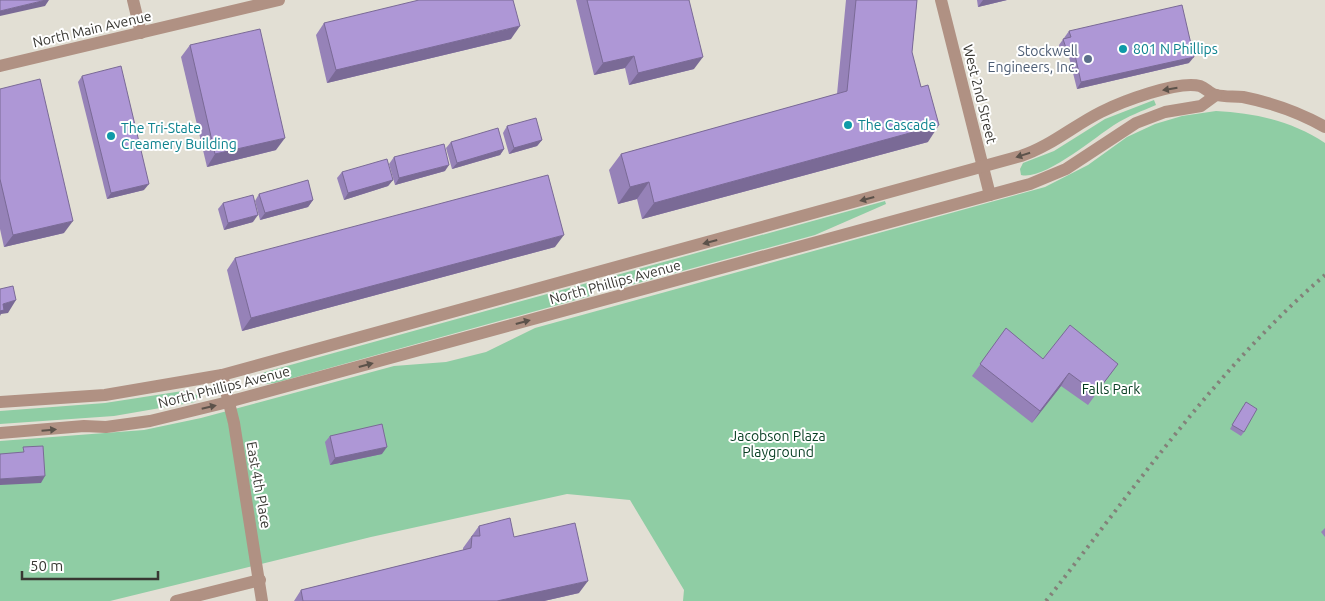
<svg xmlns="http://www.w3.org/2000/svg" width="1325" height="601" font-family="Ubuntu,sans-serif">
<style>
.green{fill:#8fcda4}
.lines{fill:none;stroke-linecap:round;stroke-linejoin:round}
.minor{stroke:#b09183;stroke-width:12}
.tertiary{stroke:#b09183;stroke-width:12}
.rail{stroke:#838179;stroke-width:4;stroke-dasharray:2.5 5;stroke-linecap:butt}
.wall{fill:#9682b8}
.shaded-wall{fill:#7a6a96}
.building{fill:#ae97d6;stroke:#7a6a96}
.oneway{fill:#5c524a}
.culture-dot{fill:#0f9aa8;stroke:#fff;stroke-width:2}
.service-dot{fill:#5c6f8a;stroke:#fff;stroke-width:2}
.labels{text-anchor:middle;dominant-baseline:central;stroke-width:4;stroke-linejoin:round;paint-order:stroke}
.street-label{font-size:14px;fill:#383732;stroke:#fff}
.culture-label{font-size:14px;fill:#0d838f;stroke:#fff;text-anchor:start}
.service-label{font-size:14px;fill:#4e5e75;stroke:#fff;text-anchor:end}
.park-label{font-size:14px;fill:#063d21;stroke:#fff}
</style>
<rect width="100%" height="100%" fill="#e2dfd4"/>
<g class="green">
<path d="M1154,100L1156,105C1142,111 1128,116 1114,125C1095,137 1044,181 1021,175L1020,169L1023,163L1054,151L1105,119Z"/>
<path d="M1216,111C1255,113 1292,121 1325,143V601H683L684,590L630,500L567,494L371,537L110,601H0V441L144,430L201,418L394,366L446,362L486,352L535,328L1045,187L1088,165L1127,137L1155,124L1182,116Z"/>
<path d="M885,201L886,204L815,235L616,289L613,276Z"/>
<path d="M587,283L590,296L275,383L262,384L260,380L261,374L265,372Z"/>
<path d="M189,390L198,396L195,402L114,416L0,424V411L105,403Z"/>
</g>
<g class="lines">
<g class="minor">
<path d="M133,0L141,33"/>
<path d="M222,375L234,423L262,601"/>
<path d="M176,601L260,580"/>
</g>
<g class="tertiary">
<path d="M941,0L990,195"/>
<path d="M0,66L279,0"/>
<path d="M0,402L105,395L222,375L1021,156C1051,146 1073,126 1101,112C1121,102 1178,80 1200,86C1206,88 1210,94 1216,95C1225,97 1234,96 1243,97C1273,103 1299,112 1325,127"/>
<path d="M0,433L84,426L106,427L150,421L228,402L1030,184L1066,169L1136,123L1165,112L1201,106L1216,95"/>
</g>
<path class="rail" d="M1046,601C1134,489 1217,368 1325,275"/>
</g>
<g class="wall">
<path d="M576,0H689L694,69L629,85L625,68L594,75Z"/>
<path d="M846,0H917L912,52L928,142L642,219L637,199L618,204L609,170L621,154L837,94Z"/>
<path d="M977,0H1007L978,7Z"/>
<path d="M324,23L511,39L327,83L316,35Z"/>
<path d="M1069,31L1189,63L1077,89L1068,53L1061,54L1059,45Z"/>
<path d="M190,45L276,150L207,167L181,57Z"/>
<path d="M82,76L144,190L107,199L78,82Z"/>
<path d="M0,89L64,233L4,247L0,229Z"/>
<path d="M507,126L542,140L537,146L509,154L503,133Z"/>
<path d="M451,142L504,149L500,155L452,169L446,148Z"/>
<path d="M394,157L445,171L395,185L389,164Z"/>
<path d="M342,172L393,180L388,186L344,200L337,178Z"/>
<path d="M259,194L313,200L308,207L260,220L255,201Z"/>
<path d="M223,203L253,222L224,230L218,209Z"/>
<path d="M555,247L242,331L227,270L235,258Z"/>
<path d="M1006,328L1043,359L1118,364L1088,405L1061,386L1032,423L972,376Z"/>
<path d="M1243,406L1244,432L1241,436L1230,429Z"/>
<path d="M330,436L382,454L330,465L325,442Z"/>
<path d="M479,526L514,537L579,593L544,601H294L301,590L463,550V548Z"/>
<path d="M1325,528V537L1321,532Z"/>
</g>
<g class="shaded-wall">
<path d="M46,0H49L45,6L0,16V11Z"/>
<path d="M983,0H1007L978,7Z"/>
<path d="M520,26L511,39L327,83L336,70Z"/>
<path d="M1073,46L1068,53L1061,54L1066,48Z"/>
<path d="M634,56L625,68L594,75L603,63Z"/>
<path d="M703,57L694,69L629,85L638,73Z"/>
<path d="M1194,57L1189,63L1077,89L1081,82Z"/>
<path d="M939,125L928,142L642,219L654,203Z"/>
<path d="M285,138L276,150L207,167L215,154Z"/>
<path d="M542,140L537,146L509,154L514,148Z"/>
<path d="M504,149L500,155L452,169L457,163Z"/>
<path d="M449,165L445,171L395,185L399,178Z"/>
<path d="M393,180L388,186L344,200L348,193Z"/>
<path d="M649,182L637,199L618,204L630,187Z"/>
<path d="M149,184L144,190L107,199L111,193Z"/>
<path d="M313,200L308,207L260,220L265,213Z"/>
<path d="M258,215L253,222L224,230L228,223Z"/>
<path d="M73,221L64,233L4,247L13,235Z"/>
<path d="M564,235L555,247L242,331L251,318Z"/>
<path d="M16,300L8,313L1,314L0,316V308L3,304Z"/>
<path d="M1069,373L1061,386L1032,423L1040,411Z"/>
<path d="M387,447L382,454L330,465L335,458Z"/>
<path d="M45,476L41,483L0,485V479Z"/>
<path d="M588,581L579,593L544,601H497Z"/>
</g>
<g class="building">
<path d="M0,0H46L0,11Z"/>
<path d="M419,0H513L520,26L336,70L324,23Z"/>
<path d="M587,0H689L703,57L638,73L634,56L603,63Z"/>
<path d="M856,0H917L912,52L921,87L928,85L939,125L654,203L649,182L630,187L621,154L847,91Z"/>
<path d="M1182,5L1194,57L1081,82L1073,46L1066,48L1063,39L1071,37L1069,31Z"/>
<path d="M260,29L285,138L215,154L190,45Z"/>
<path d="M121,66L149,184L111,193L82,76Z"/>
<path d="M40,79L73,221L13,235L0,179V89Z"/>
<path d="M536,118L542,140L514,148L507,126Z"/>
<path d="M498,128L504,149L457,163L451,142Z"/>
<path d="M444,144L449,165L399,178L394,157Z"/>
<path d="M387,159L393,180L348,193L342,172Z"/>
<path d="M548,175L564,235L251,318L235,258Z"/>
<path d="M308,180L313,200L265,213L259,194Z"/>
<path d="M253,195L258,215L228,223L223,203Z"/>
<path d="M13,286L16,300L3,304L4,310L0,311V289Z"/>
<path d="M1070,325L1118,364L1096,393L1069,373L1040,411L980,364L1006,328L1043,359Z"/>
<path d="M1246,402L1257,409L1244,432L1232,425Z"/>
<path d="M382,424L387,447L335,458L330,436Z"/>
<path d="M43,446L45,476L0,479V454L24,452L23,447Z"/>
<path d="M510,518L514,537L575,523L588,581L497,601H303L301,590L471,548L472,536H480L479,526Z"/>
</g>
<defs><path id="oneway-solid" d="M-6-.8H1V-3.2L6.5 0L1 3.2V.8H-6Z" transform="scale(1.25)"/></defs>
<g class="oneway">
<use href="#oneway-solid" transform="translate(1170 89) rotate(171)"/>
<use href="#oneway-solid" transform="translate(1023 155) rotate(162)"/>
<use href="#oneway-solid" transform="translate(867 199) rotate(165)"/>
<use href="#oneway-solid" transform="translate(710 242) rotate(165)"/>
<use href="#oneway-solid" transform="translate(523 322) rotate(-15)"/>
<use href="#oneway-solid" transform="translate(366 365) rotate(-15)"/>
<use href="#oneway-solid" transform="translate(209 407) rotate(-13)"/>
<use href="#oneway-solid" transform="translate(49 430) rotate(-5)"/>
</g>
<g class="culture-dot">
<circle cx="1123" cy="49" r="5"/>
<circle cx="848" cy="125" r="5"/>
<circle cx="111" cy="136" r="5"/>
</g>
<circle class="service-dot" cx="1088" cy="59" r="5"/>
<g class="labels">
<g class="street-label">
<text transform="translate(92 29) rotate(-13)">North Main Avenue</text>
<text transform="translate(980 94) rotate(76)">West 2nd Street</text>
<text transform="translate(615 282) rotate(-15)">North Phillips Avenue</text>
<text transform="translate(224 387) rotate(-14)">North Phillips Avenue</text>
<text transform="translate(259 485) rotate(80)">East 4th Place</text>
</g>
<g class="culture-label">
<text x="1133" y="49">801 N Phillips</text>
<text x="858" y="125">The Cascade</text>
<text x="121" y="128">The Tri-State<tspan x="121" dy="16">Creamery Building</tspan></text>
</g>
<g class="service-label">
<text x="1078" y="51">Stockwell<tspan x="1078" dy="16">Engineers, Inc.</tspan></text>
</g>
<g class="park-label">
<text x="1111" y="389">Falls Park</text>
<text x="778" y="436">Jacobson Plaza<tspan x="778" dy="16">Playground</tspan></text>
</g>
</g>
<path d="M22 571v8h136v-8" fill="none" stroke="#383732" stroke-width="2.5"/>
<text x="30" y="571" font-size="15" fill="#383732" stroke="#ffffff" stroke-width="4" paint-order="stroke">50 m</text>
</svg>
